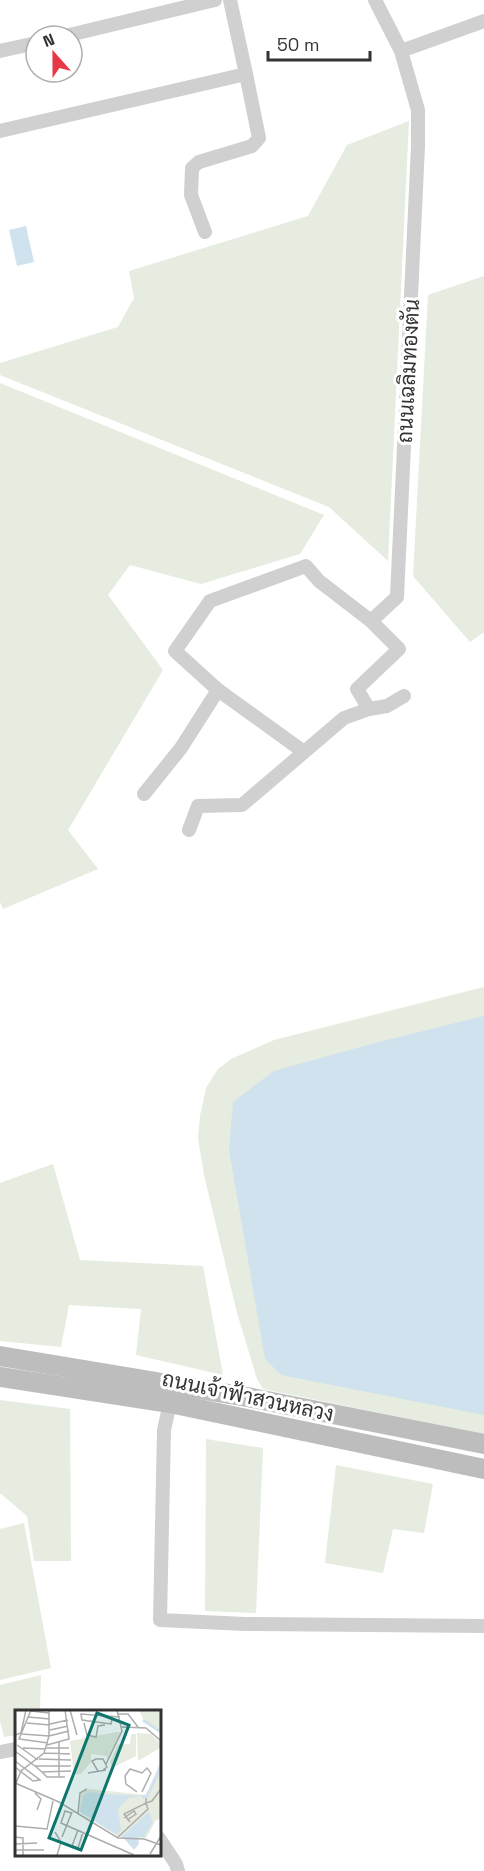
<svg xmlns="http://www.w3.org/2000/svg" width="484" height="1871" font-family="'Space Grotesk',Sarabun,sans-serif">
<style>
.green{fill:#e6ecdf}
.water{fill:#cfe2ee}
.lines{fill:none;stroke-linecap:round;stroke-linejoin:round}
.minor{stroke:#d0d0d0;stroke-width:14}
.secondary{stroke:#bdbdbd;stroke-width:20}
.labels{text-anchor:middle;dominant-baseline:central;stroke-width:6;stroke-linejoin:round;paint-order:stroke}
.street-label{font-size:21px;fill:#333;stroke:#fff}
.inset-river{fill:none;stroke:#cfe2ee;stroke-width:3}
.inset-road{fill:none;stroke:#adadad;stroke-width:1.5}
.view{fill:#0f766e;fill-opacity:0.15;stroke:#0f766e;stroke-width:3}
.inset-edge{fill:none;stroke:#333;stroke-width:3}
</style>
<rect width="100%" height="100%" fill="#fff"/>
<g class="green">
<path d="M409,121L388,561L329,507L0,375V363L118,327L134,298L129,271L308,216L347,145Z"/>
<path d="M484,276V632L470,642L413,576L428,295Z"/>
<path d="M0,383L324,515L300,554L201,584L130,565L108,595L163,670L68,830L98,869L3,909L0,902Z"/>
<path d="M484,987V1434L263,1389L257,1379L237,1313L204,1175L198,1138L200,1116L206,1088L218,1069L231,1059L274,1040Z"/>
<path d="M53,1164L80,1260L203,1266L223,1375L136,1355L141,1309L69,1305L61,1347L0,1341V1183Z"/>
<path d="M0,1400L70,1409L71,1561H34L27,1516L0,1493Z"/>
<path d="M206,1439L263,1448L256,1613L205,1611Z"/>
<path d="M336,1465L433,1484L424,1533L393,1529L383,1573L325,1563Z"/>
<path d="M24,1523L51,1668L0,1680V1529Z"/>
<path d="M41,1675L40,1712H16V1735L4,1737L0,1721V1685Z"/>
</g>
<g class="water">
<path d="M26,226L34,262L17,266L9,230Z"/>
<path d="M484,1016V1415L281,1375L265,1359L229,1150L233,1102L274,1071L371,1044Z"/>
</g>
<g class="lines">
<g class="minor">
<path d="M65,36L215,0"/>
<path d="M0,51L36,43"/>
<path d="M401,51L484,21"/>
<path d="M0,131L246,74L230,0"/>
<path d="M205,232L191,195L192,168L199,162L252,146L259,138L246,74"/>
<path d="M371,621L397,597L418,146V110L401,51L375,0"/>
<path d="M304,752L218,690L175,651L210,601L306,566L319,581L371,621L399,649L357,689L369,709"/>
<path d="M144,794L181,748L218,690"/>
<path d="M189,830L198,806L242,805L344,718L369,709L387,706L404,696"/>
<path d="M170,1403L164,1430L160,1620L245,1624L484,1626"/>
<path d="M0,1752L16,1749"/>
<path d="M159,1838L176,1864L178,1871"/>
</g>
<g class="secondary">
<path d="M0,1356L247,1397L484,1444"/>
<path d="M0,1377L170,1403L484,1469"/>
</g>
</g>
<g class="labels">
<g class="street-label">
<text transform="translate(408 371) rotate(-87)">ถนนเฉลิมทองตัน</text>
<text transform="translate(248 1396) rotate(12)">ถนนเจ้าฟ้าสวนหลวง</text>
</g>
</g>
<g transform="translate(15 1710)">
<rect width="146" height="146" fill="#fff"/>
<path d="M124,0H145V23L129,11ZM101,22H106L93,50L91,46L76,44V52L66,64H59L55,31ZM122,23L136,24L145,33V38L123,51ZM116,24H121V46L97,58L95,52L103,34H115ZM145,53V109L141,110L131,128H106L64,102L66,84L74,79L131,85Z" fill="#e6ecdf"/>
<path d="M73,82L93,84L127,86L113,88L103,99L106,120L102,125L65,102L68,86ZM134,102L138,112L129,127H123L124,134L119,140L107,126Z" fill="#cfe2ee"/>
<path class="inset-river" d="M128,10L146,22M127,87L132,86L146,57"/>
<path class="inset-road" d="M16,0L4,29L33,33M55,0L62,25M16,1L34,3M103,4H113L123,17M13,7L35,9M97,9L96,14L67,10L66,4L105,7M12,13L35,15M69,13L72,25L81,27L83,16L90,15M35,14L53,10M107,17L131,18L146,31M35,20L53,16M7,24L34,26L54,21M0,25L6,23L11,0M2,35L23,50M32,35L54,29L50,0M8,38L31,39M31,38H54M0,41L20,56H56M29,43L55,44M24,49L56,50M0,51L25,70L18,71L0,57M91,54L107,21L102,0M20,56L27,62L56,61M83,61L77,51L81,49H88L92,57L88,60M27,62L32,67H50M73,63L91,60M44,67V32M0,73L44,92L103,128L129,129L146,135M1,73L6,61L29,43L34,26V0M122,82L111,74L110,66L115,59L127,63L132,58L136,63L127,82M20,83L26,89L22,100M131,88V93L137,91L146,79M56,103L50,101L46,113L119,145M63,103L65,83L72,79M109,108L119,101L121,104L112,110M0,116L32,119L38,91M63,120L57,136L63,138L68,122M40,122L46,132L42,145M0,127L8,128V145M47,127L57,102M102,128L133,99L131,93L109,104L115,112M0,134L22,133M0,140H29M135,144L146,126"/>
<path class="view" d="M82,3L114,15L66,140L34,128Z"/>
<rect width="146" height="146" class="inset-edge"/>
</g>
<g transform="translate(54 54) rotate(339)"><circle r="28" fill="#ffffff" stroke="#adadad" stroke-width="1.5"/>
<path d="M0-4.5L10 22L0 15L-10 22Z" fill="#e63946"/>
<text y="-9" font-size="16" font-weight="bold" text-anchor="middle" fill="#333333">N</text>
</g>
<path d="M268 51v9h102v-9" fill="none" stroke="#333333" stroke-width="3"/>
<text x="277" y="51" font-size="18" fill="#333333" stroke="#ffffff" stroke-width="4.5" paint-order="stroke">50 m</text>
</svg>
